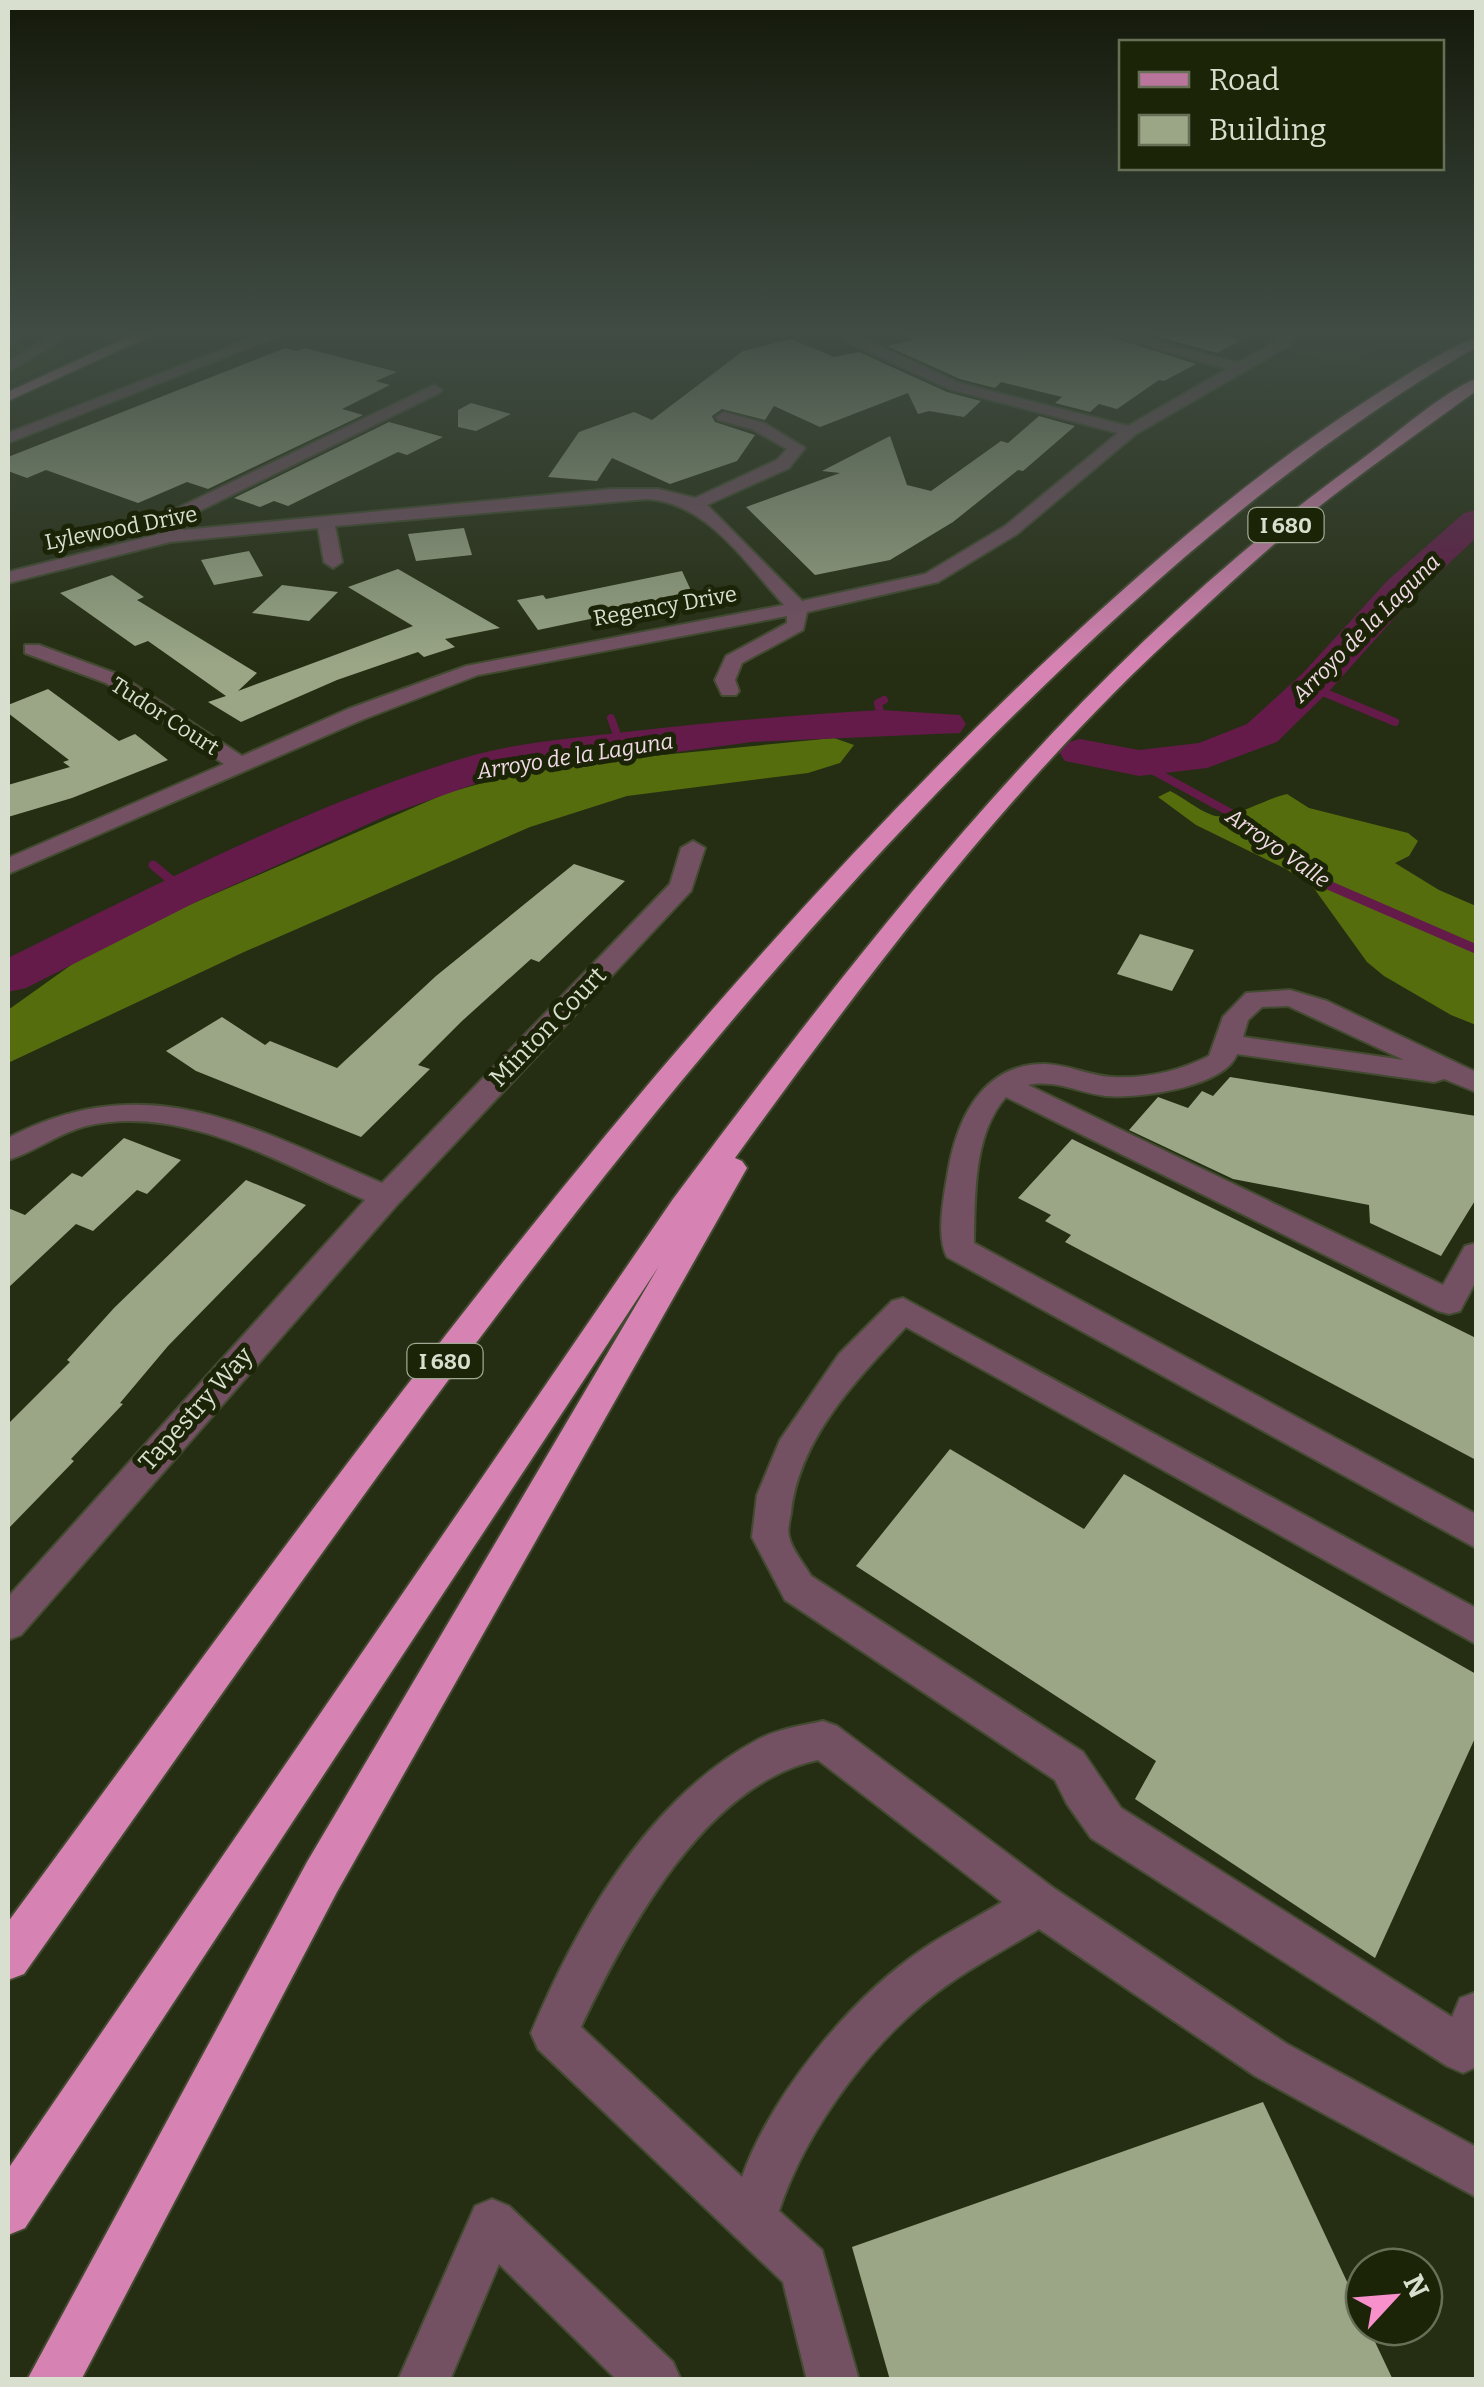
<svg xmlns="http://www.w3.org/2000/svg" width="1484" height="2387" font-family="Bitter,serif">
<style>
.green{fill:#2d3a0e}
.forest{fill:#566d0e}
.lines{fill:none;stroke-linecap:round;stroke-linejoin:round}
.stream-far1{stroke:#641b4a;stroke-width:8}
.stream{stroke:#641b4a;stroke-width:9}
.river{fill:#641b4a;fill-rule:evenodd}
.building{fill:#9aa686}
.minor-casing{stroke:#424a30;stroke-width:4}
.major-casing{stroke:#424a30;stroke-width:4}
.highway-casing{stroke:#424a30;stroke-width:4}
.minor{fill:#735163;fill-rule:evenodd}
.major{fill:#ba759c;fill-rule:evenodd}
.highway{fill:#d683b3;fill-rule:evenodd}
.labels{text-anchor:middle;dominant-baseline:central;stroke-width:10;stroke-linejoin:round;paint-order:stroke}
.shield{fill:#1c2408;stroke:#a0a793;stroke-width:2.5}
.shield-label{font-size:22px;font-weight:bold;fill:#d8dfce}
.far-street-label{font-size:22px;fill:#d8dfce;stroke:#1c2408}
.far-water-label{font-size:22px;font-style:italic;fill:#f2dbe7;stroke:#1c2408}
.street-label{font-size:25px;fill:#d8dfce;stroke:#1c2408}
</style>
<rect width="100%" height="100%" fill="#252e12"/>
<g class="green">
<path d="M33,329H124L8,386V349Z"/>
<path d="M1293,329H1418L1344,366L1277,348Z"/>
</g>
<g class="forest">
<path d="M834,738L854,745L840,763L808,773L627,796L530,827L244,952L8,1063V1010L102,943L447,793L539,767Z"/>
<path d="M1170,791C1184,798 1198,810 1212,815C1228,822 1266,798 1287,794L1309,808L1408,833L1418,841L1409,856L1395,863L1439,890L1476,906V1025L1451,1015L1384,976L1367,962L1313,887L1286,869L1196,825L1158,797Z"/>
</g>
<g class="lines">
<g class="stream-far1">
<path d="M1311,687L1395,722"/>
<path d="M611,718L621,746"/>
<path d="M882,722L878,703L884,700"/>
<path d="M1139,763L1242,819L1289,857"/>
</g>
<g class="stream">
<path d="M1286,854L1319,881L1476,949"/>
<path d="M153,865L183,890"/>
</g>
<g class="river">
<path d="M1476,510V538L1414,596L1331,689L1277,742L1207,768L1139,776L1065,761L1059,752L1065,743L1080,739L1139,750L1199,743L1247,724L1303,673L1388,580L1464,513Z"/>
<path d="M882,710L960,715L966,724L960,733L752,742L497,776L388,815L198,901L26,988L8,992V958C154,886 318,800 474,755C523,742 575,738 625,732C710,722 796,715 882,710Z"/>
</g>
</g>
<g class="building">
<path d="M893,329H1086L1196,364L1164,381L1159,380L1117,409L1099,404L1090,412L1055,403L1062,397L1001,382L995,388L960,379L887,346L914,340Z"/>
<path d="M1130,329H1201L1242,340L1217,353Z"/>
<path d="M791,339L834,357L859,352L947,392L981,401L964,417L929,411L918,414L908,393L820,427L774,406L765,420L722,409L712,416L715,422L755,435L737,461L670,484L612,458L597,481L548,477L579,432L634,412L652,420L743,351Z"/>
<path d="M285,348L296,351L305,348L397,372L376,381L390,385L342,409L363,415L208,489L187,482L138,503L46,470L27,478L8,471V457Z"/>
<path d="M471,403L511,414L476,431L458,427V410Z"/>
<path d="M1039,416L1075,426L1023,471L1018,470L953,522L890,560L815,575L746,507L840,473L822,471L890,436L907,485L931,491L1001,441L1008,443Z"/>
<path d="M389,422L443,437L407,455L398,452L288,506L274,501L260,507L234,498Z"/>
<path d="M464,528L472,555L416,561L408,534Z"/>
<path d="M249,551L263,576L214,585L201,560Z"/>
<path d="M398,569L500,628L445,639L455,647L424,657L418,652L337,680L241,722L208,702L226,696L148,641L135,646L60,593L112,575L144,597L137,600L257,673L238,691L413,626L348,587Z"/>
<path d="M682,571L694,597L538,630L517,600L543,595L546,599Z"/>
<path d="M282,585L338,592L309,621L252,613Z"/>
<path d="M48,689L119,741L135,734L168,760L72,798L8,817V785L70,767L63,762L69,760L8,713V705Z"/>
<path d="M574,864L625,881L539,962L531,959L462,1021L418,1065L430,1069L361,1137L196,1071L166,1051L222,1017L265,1045L270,1041L337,1068L436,976Z"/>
<path d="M1140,934L1194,950L1172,991L1117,974Z"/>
<path d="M1230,1077L1476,1116V1199L1441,1256L1370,1223L1369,1205L1233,1179L1129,1130L1158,1097L1188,1108L1202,1091L1213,1096Z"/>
<path d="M124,1138L181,1160L147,1194L137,1190L93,1231L76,1224L8,1288V1208L25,1215L72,1173L82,1177Z"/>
<path d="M1072,1139L1476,1338V1460L1065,1242L1071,1235L1045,1221L1051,1215L1018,1198Z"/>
<path d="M246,1180L306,1205L168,1346L120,1403L123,1404L71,1459L74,1461L8,1529V1424L70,1362L67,1360L114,1308Z"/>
<path d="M950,1449L1084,1529L1124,1474L1476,1674V1736L1375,1958L1135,1799L1156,1761L856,1566Z"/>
<path d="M1263,2102L1364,2318V2327H1368L1393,2380H890L852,2247Z"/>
</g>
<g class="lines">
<defs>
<g id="minor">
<path d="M16,329H32L8,347V336Z"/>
<path d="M51,329H65L60,341L8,372V362L49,336Z"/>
<path d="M275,329H296L8,443V433Z"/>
<path d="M1089,329H1114L1238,363L1278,340L1281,329H1295L1290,345L1136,434L1017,534L938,582L807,612L803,630L742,663L735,680L739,691L736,695H722L715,680L726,656L787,623V616L478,675L364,719L8,874V858L224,764L106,683L25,653V645H39L120,675L242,756L348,709L466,666L784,605C745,563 708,503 647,499L335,526L342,562L333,568L324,562L318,528L170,542L8,583V572L163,533L178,508L434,385L442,390L439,393L191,515L183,530L611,489H658L695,498L777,460L787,449L752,429L718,420L716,417L724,412L764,423L805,448L789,468L707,505L802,601L925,574L1005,526L1118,433L949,389L845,341V335H855L959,383L1128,426L1227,369Z"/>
<path d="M693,841L705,848L691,891L397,1205L21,1635L8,1640V1597L365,1200C281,1164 182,1103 86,1126C58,1133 35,1152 8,1160V1138C148,1065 250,1127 382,1183L670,884L681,848Z"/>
<path d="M1290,990L1327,1001L1476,1072V1092L1444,1079L1434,1082L1237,1054C1225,1087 1138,1099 1106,1096C1079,1093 1056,1079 1028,1085L1443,1285L1465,1246L1476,1243V1281L1460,1311L1449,1314L1438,1311L1006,1097C973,1134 975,1196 974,1243L1476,1514V1548L947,1257C935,1235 945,1190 949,1166C959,1114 985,1064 1044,1064C1067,1064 1089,1076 1112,1077C1146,1079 1179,1071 1209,1056L1223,1017L1246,993ZM1288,1006L1404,1060L1243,1037L1248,1020L1262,1007Z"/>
<path d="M903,1298L1476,1608V1644L906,1327C857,1379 799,1438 791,1513C790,1519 787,1530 789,1536C791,1549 805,1565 811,1576L1083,1752L1121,1808L1452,2017L1460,1998L1476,1992V2067L1463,2073L1447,2066L1091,1838L1067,1804L1055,1780L785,1600L752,1537L757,1495L780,1440L839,1354L892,1301Z"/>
<path d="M823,1721L837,1726L1055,1889L1287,2044L1476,2147V2197L1255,2076L1039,1929C1011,1946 981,1962 953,1981C878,2032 807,2126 779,2211L822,2250L859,2380H807L783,2282L538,2049L531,2033C577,1923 649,1798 757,1740C777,1729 801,1726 823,1721ZM818,1760L1002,1902C976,1918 948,1932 923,1949C850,1998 771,2095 742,2177L581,2027C627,1930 705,1784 818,1760Z"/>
<path d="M492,2199L509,2206L673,2362L681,2380H617L499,2264L450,2380H398L475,2206Z"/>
</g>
<path id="major" d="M145,329H165L8,401V392Z"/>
<g id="highway">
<path d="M1476,337V347C1284,459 1121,606 965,764C606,1130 320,1557 24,1974L8,1980V1922C347,1462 679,991 1105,606C1189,530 1277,458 1372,397C1405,376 1440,352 1476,337Z"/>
<path d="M1476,379V391C1428,426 1378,461 1330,498C1281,536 1234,580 1188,622C1015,779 871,970 735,1158L742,1161L747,1168L337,1892L81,2380H27L307,1862L659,1266L25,2228L8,2235V2169L673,1199C873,931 1084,659 1358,462C1389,440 1443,391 1476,379Z"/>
</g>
</defs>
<use href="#minor" class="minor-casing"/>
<use href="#major" class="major-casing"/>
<use href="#highway" class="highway-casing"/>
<use href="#minor" class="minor"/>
<use href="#major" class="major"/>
<use href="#highway" class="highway"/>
</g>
<linearGradient id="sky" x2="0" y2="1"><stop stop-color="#14190a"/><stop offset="0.5" stop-color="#404c44"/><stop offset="1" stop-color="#404c44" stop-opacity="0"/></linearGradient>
<rect width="1484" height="664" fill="url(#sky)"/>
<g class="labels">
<g class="shield">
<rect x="1248.5" y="508" width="75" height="34" rx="8"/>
<rect x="407.5" y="1344" width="75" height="34" rx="8"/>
</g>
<g class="shield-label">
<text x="1286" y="525">I 680</text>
<text x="445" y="1361">I 680</text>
</g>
<g class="far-street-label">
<text transform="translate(121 528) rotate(-11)">Lylewood Drive</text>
<text transform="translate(665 606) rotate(-10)">Regency Drive</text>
<text transform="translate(165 716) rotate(33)">Tudor Court</text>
</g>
<g class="far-water-label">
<text transform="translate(1366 628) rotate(-45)">Arroyo de la Laguna</text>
<text transform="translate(575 756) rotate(-9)">Arroyo de la Laguna</text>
<text transform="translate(1278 848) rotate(35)">Arroyo Valle</text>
</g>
<g class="street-label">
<text transform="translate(548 1027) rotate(-46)">Minton Court</text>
<text transform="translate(196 1409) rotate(-48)">Tapestry Way</text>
</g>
</g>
<rect width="1484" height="2387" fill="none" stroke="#d8dfce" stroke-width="20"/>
<rect x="1119" y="40" width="325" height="130" fill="#1c2408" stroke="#676f57" stroke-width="2.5"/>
<rect x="1139" y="72" width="50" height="15" fill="#ba759c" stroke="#676f57" stroke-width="2.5"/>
<text x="1209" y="90" font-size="30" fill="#d8dfce">Road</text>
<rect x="1139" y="115" width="50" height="30" fill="#9aa686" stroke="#676f57" stroke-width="2.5"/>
<text x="1209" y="140" font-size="30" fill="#d8dfce">Building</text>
<g transform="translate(1394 2297) rotate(64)"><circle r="48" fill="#1c2408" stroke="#676f57" stroke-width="2.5"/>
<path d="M0-8L18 38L0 25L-18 38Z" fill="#f890cc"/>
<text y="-15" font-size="28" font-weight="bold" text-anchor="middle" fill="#d8dfce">N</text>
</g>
</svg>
